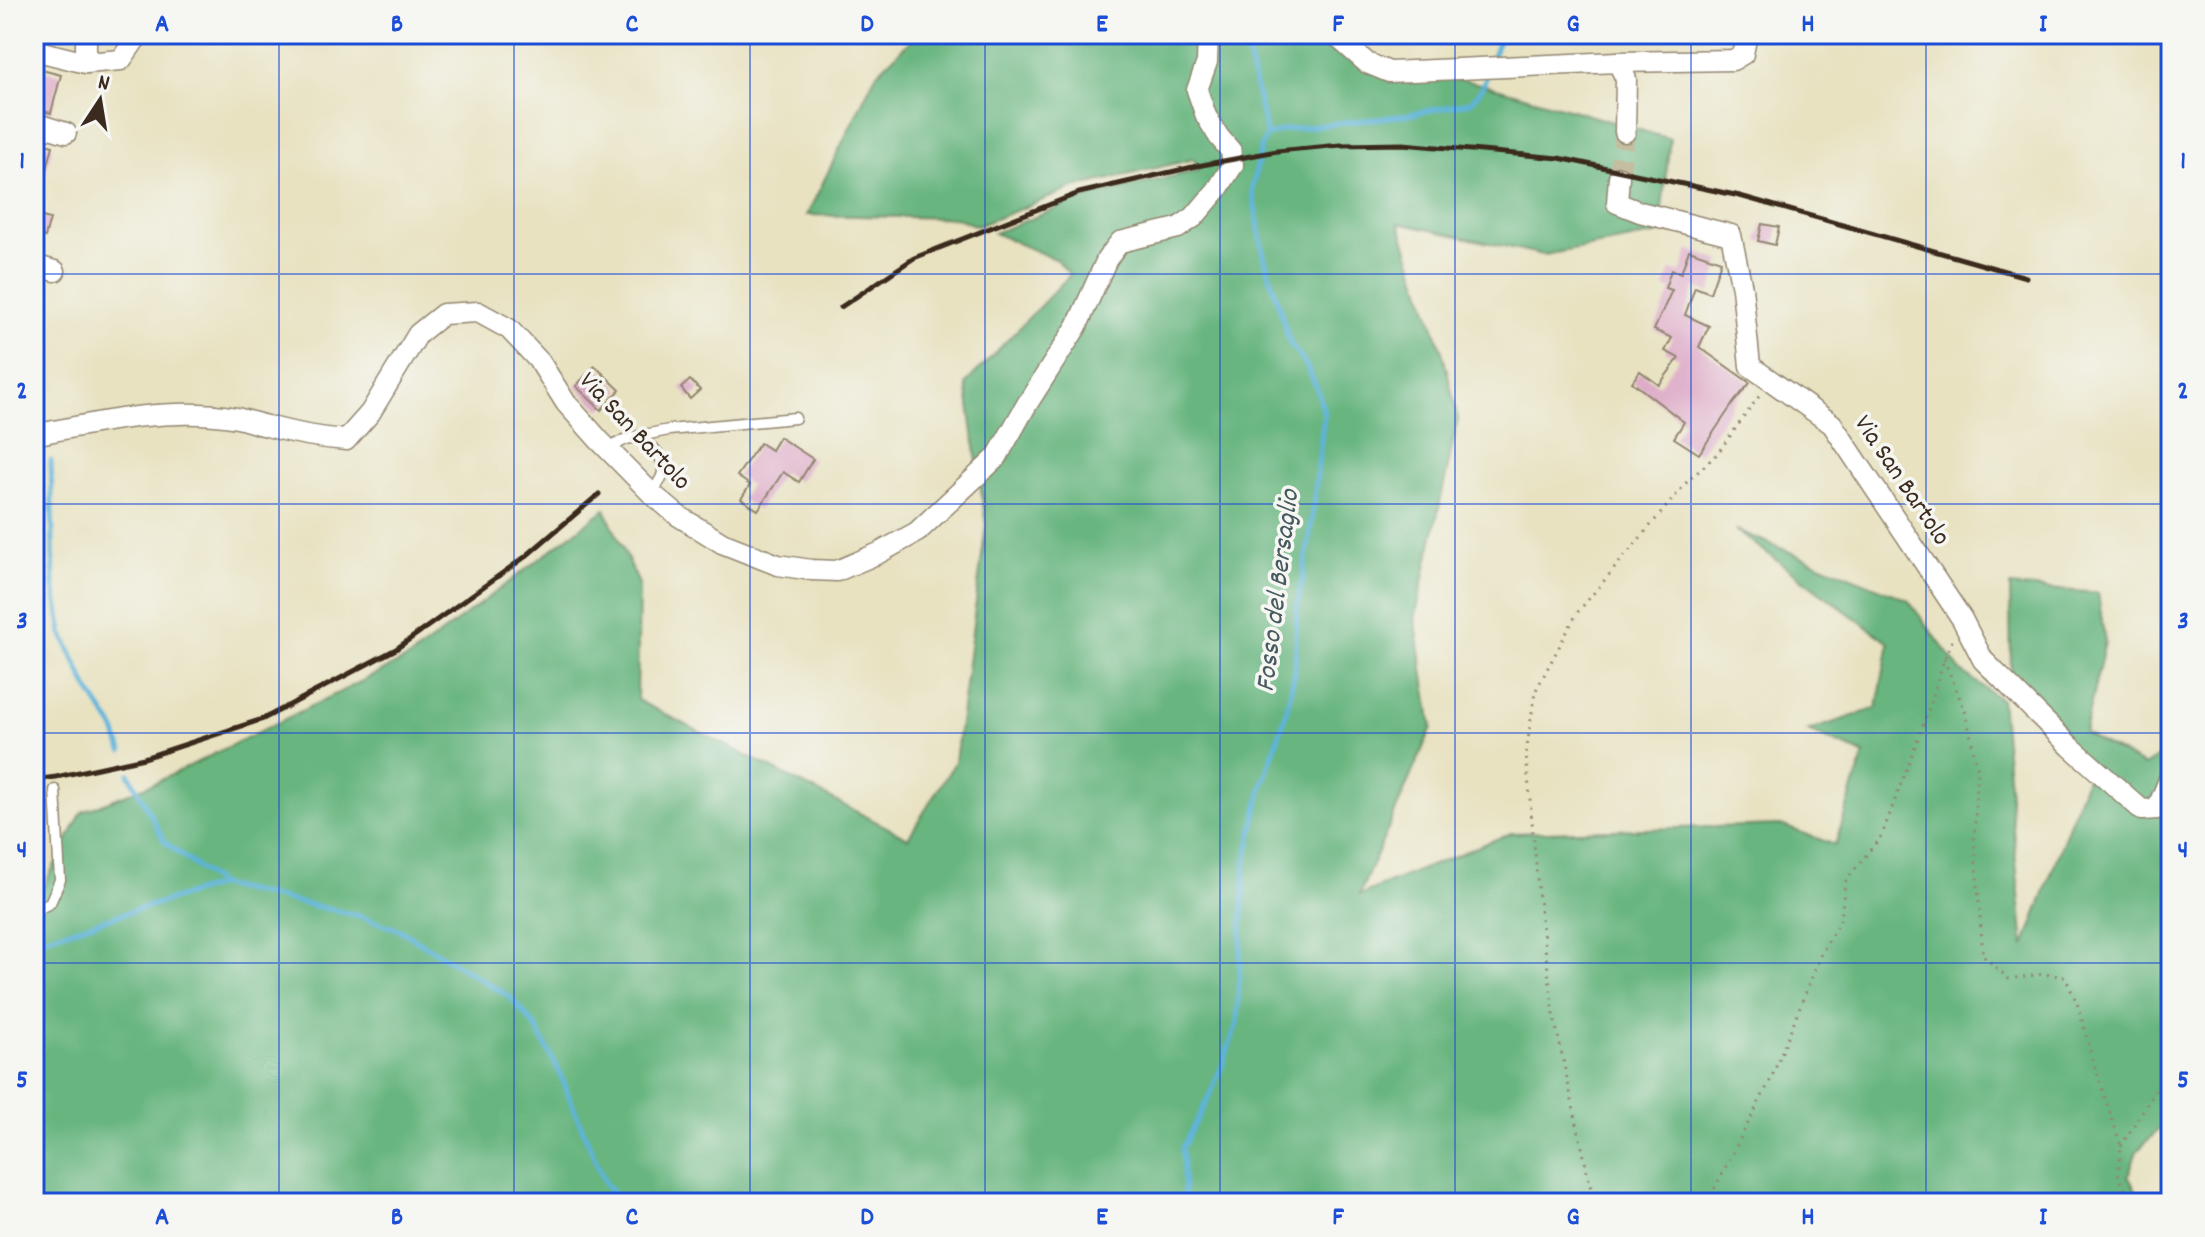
<svg xmlns="http://www.w3.org/2000/svg" width="2205" height="1237" font-family="Dekko,sans-serif">
<style>
.forest{fill:#67b57f;stroke:#51704e;stroke-width:2}
.lines{fill:none;stroke-linecap:round;stroke-linejoin:round}
.stream{stroke:#5db4da;stroke-width:5}
.building{fill:#deacc8}
.minor-tunnel{stroke:#c5bda0;stroke-width:20;stroke-dasharray:20 10;stroke-linecap:butt}
.service-casing{stroke:#928670;stroke-width:13}
.minor-casing{stroke:#928670;stroke-width:23}
.path{stroke:#928670;stroke-width:3;stroke-dasharray:2 6;stroke-linecap:butt}
.service{stroke:#fff;stroke-width:10}
.minor{stroke:#fff;stroke-width:20}
.rail{stroke:#3b2a1e;stroke-width:5}
.grid{fill:none;stroke:#1d4ed8;stroke-width:2;stroke-opacity:0.55}
.labels{text-anchor:middle;dominant-baseline:central;stroke-width:7;stroke-linejoin:round;paint-order:stroke}
.street-label{font-size:26px;fill:#3b2a1e;stroke:#f6f6f2}
.water-label{font-size:28px;font-style:italic;fill:#475a60;stroke:#f6f6f2}
.neatline{fill:none;stroke:#1d4ed8;stroke-width:3}
.grid-label{font-size:26px;text-anchor:middle;font-weight:bold;fill:#1d4ed8}
</style>
<rect width="100%" height="100%" fill="#f6f6f2"/>
<filter id="ink" filterUnits="userSpaceOnUse"><feTurbulence type="fractalNoise" baseFrequency=".0125" numOctaves="2"/><feDisplacementMap in="SourceGraphic" scale="16" xChannelSelector="R" yChannelSelector="G"/><feConvolveMatrix kernelMatrix="1 2 1 2 8 2 1 2 1" color-interpolation-filters="sRGB"/></filter>
<filter id="wash" filterUnits="userSpaceOnUse"><feTurbulence type="fractalNoise" baseFrequency=".006" numOctaves="4" result="noise"/><feDisplacementMap in="SourceGraphic" scale="32" xChannelSelector="R" yChannelSelector="G"/><feGaussianBlur stdDeviation="1.8" result="paint"/><feColorMatrix in="noise" values="0 0 0 0 0 0 0 0 0 0 0 0 0 0 0 0 0 1.4 0 .05"/><feComposite in="paint" operator="in"/></filter>
<g filter="url(#wash)">
<rect width="100%" height="100%" fill="#e8e2c1"/>
<path class="forest" d="M917,34H1297L1299,39L1500,89L1670,139L1659,234L1544,255L1399,223L1444,358L1458,419L1415,619L1432,727L1359,895L1511,833L1781,825L1835,845L1864,754L1808,731L1877,708L1889,643L1736,530L1908,600L1960,670L2001,700L2024,947L2087,776L2011,680L2010,586L2098,593L2105,642L2084,733L2144,766L2171,748V1118L2137,1151L2128,1176L2143,1203H34V900L38,897L82,812L159,781L409,658L605,509L639,584L637,700L908,838L955,762L986,525L966,383L1070,275L1057,260L994,233L1083,198L1199,170L1194,159L1076,187L977,226L956,218L807,215L876,74Z"/>
<g class="lines">
<g class="stream">
<path d="M1491,62L1501,34"/>
<path d="M1267,136L1283,130L1407,115L1471,102L1482,88L1487,75"/>
<path d="M51,461L54,585L62,633L87,687L115,730L122,751"/>
<path d="M129,774L165,842L220,885L356,915L400,930L510,997L535,1026L556,1065L605,1183L621,1203"/>
<path d="M34,941L219,885"/>
<path d="M1182,1203L1184,1191L1182,1148L1208,1099L1224,1061L1237,1023L1245,865L1262,787L1285,717L1295,671L1297,608L1309,542L1324,414L1318,391L1306,365L1290,344L1264,256L1252,191L1261,146L1267,136L1243,34"/>
</g>
</g>
<g id="blocks">
<g class="building">
<path d="M34,68L61,75L51,113L34,109Z"/>
<path d="M34,141L53,146L39,199L34,198Z"/>
<path d="M34,215L50,219L45,237L34,234Z"/>
<path d="M1762,224L1779,227L1775,245L1758,241Z"/>
<path d="M1689,250L1721,261L1710,293L1695,287L1685,315L1709,326L1699,347L1750,383L1734,402L1699,454L1674,438L1684,422L1632,382L1640,371L1659,385L1679,358L1665,351L1672,338L1654,330L1672,290L1665,288L1671,270L1681,273Z"/>
<path d="M595,366L620,390L601,410L576,386Z"/>
<path d="M690,380L700,390L690,399L681,388Z"/>
<path d="M779,437L813,459L799,482L783,472L758,510L741,499L750,485L737,476L760,443L771,450Z"/>
</g>
</g>
</g>
<g filter="url(#ink)">
<use href="#blocks" fill-opacity="0" stroke="#928670" stroke-width="2"/>
<g class="lines">
<path class="minor-tunnel" d="M1619,177L1625,132"/>
<defs>
<g id="service">
<path d="M634,437L669,430L795,418"/>
<path d="M610,451C616,445 622,439 631,438C647,437 664,455 663,471C663,479 655,487 651,493"/>
<path d="M34,911L50,903L60,880L55,790"/>
</g>
<g id="minor">
<path d="M1334,34L1367,63L1389,72L1618,62L1626,79L1625,132"/>
<path d="M34,50L86,63L121,60L139,34"/>
<path d="M1618,62L1733,60L1743,54L1747,34"/>
<path d="M86,63V34"/>
<path d="M34,123L66,133"/>
<path d="M1619,177L1617,203L1640,212L1731,235L1742,288L1750,366L1832,424L1962,619L1983,660L2071,747L2142,810L2157,809L2171,775"/>
<path d="M34,265L55,271"/>
<path d="M34,435C99,422 170,406 237,418C247,420 257,424 267,426C293,433 319,438 346,440L370,413L418,334L443,314L478,312L509,329L540,362L566,403L599,440L651,493L677,515L722,543L778,565L811,570L837,571L879,553L917,532L997,457L1027,404L1077,326L1107,259L1120,242L1178,228L1194,217L1217,190L1233,165L1231,151L1219,137L1206,116L1197,90L1207,62L1208,34"/>
</g>
</defs>
<use href="#service" class="service-casing"/>
<use href="#minor" class="minor-casing"/>
<g class="path">
<path d="M1375,34V46"/>
<path d="M1569,34L1575,44"/>
<path d="M1944,659L1965,711L1978,770L1974,837L1983,956L2009,979L2044,974L2065,977L2077,1003L2094,1064L2121,1146L2118,1177L2132,1203"/>
<path d="M2121,1146L2171,1065"/>
<path d="M1594,1203L1555,1022L1540,910L1526,754L1535,692L1577,613L1687,482L1717,454L1760,395"/>
<path d="M1707,1203L1771,1079L1821,954L1841,918L1845,882L1882,835L1930,706L1944,659L1953,639"/>
</g>
<use href="#service" class="service"/>
<use href="#minor" class="minor"/>
<g class="rail">
<path d="M841,307L914,258L1079,193L1197,166L1277,151L1341,145L1403,144L1559,158L1740,196L2026,277"/>
<path d="M34,780L56,777L144,758L263,719L396,649L525,557L599,494"/>
</g>
</g>
</g>
<path class="grid" d="M279,34V1203M514,34V1203M750,34V1203M985,34V1203M1220,34V1203M1455,34V1203M1691,34V1203M1926,34V1203M34,274H2171M34,504H2171M34,733H2171M34,963H2171"/>
<g class="labels">
<g class="street-label">
<text transform="translate(634 432) rotate(47)">Via San Bartolo</text>
<text transform="translate(1901 481) rotate(56)">Via San Bartolo</text>
</g>
<g class="water-label">
<text transform="translate(1280 591) rotate(-83)">Fosso del Bersaglio</text>
</g>
</g>
<rect width="2205" height="1237" fill="none" stroke="#f6f6f2" stroke-width="88"/>
<g transform="translate(100 100) rotate(12)" stroke="#f6f6f2" stroke-width="6" paint-order="stroke">
<path d="M0-6L14 30L0 20L-14 30Z" fill="#3b2a1e"/>
<text y="-12" font-size="22" font-weight="bold" text-anchor="middle" fill="#3b2a1e">N</text>
</g>
<rect x="44" y="44" width="2117" height="1149" class="neatline"/>
<g class="grid-label">
<text x="162" y="31">A</text>
<text x="397" y="31">B</text>
<text x="632" y="31">C</text>
<text x="867" y="31">D</text>
<text x="1102" y="31">E</text>
<text x="1338" y="31">F</text>
<text x="1573" y="31">G</text>
<text x="1808" y="31">H</text>
<text x="2043" y="31">I</text>
<text x="22" y="168">1</text>
<text x="2183" y="168">1</text>
<text x="22" y="398">2</text>
<text x="2183" y="398">2</text>
<text x="22" y="628">3</text>
<text x="2183" y="628">3</text>
<text x="22" y="857">4</text>
<text x="2183" y="857">4</text>
<text x="22" y="1087">5</text>
<text x="2183" y="1087">5</text>
<text x="162" y="1224">A</text>
<text x="397" y="1224">B</text>
<text x="632" y="1224">C</text>
<text x="867" y="1224">D</text>
<text x="1102" y="1224">E</text>
<text x="1338" y="1224">F</text>
<text x="1573" y="1224">G</text>
<text x="1808" y="1224">H</text>
<text x="2043" y="1224">I</text>
</g>
</svg>
